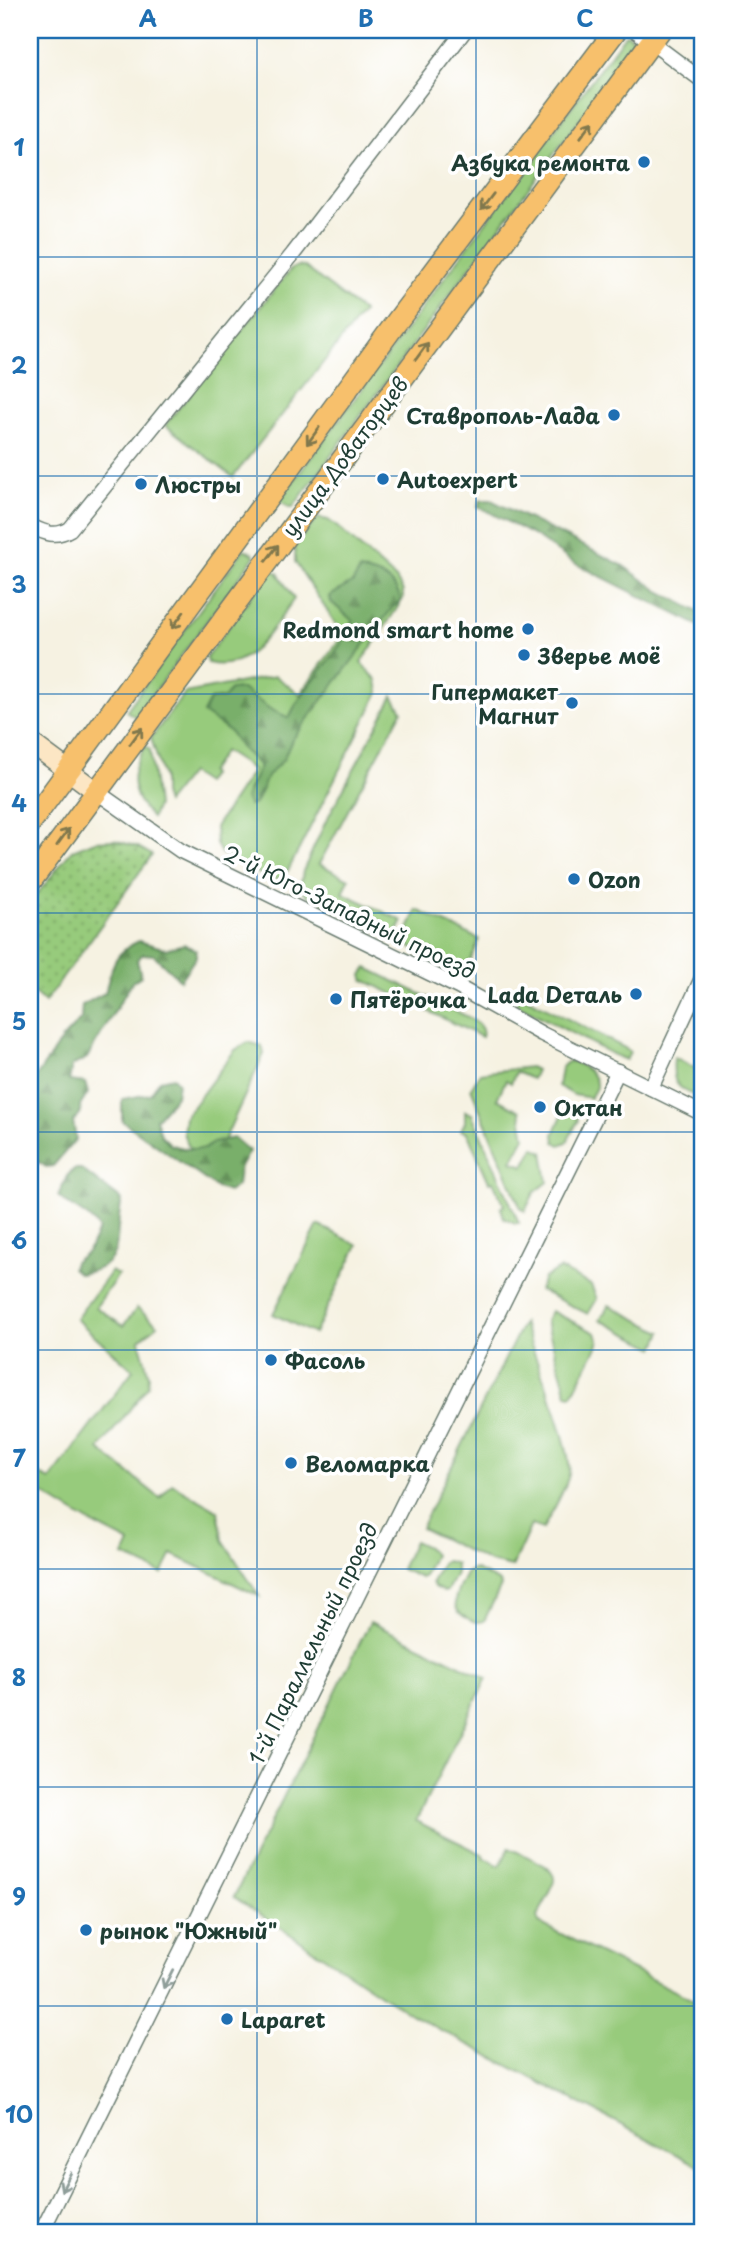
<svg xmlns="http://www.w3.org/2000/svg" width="733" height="2263" font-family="'Playpen Sans',sans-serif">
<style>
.grass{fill:#97cb7b;stroke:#5b8458;stroke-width:2}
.forest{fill:url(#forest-firs);stroke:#4c7650;stroke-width:2}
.park{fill:url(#park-dots);stroke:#5b8458;stroke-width:2}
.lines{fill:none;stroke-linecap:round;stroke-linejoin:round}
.minor-casing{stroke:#6a7c71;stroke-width:17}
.secondary-casing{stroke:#6a7c71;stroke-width:22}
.primary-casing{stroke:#6a7c71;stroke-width:24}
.minor{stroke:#fff;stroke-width:14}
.secondary{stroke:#fce6c4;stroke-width:19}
.primary{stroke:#f7c06c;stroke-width:21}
.oneway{stroke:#80784d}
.oneway2{stroke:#8f9e9a}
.grid{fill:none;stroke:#1f6fb2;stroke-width:2;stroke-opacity:0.55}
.poi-dot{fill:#1f6fb2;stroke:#fff;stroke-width:2.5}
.labels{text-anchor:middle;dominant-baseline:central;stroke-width:7;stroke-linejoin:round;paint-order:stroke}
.poi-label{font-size:21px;font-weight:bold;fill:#1f3d34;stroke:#fff;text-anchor:start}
.street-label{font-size:21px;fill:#1f3d34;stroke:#fff}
.neatline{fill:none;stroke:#1f6fb2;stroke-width:2.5}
.grid-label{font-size:23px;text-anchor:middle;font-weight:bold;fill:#1f6fb2}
</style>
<defs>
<pattern id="forest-firs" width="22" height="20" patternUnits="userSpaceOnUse" patternTransform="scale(1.75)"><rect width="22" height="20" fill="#79af6b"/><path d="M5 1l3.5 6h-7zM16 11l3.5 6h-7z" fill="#639059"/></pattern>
<pattern id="park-dots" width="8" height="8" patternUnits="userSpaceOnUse" patternTransform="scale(1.75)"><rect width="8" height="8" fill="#97cb7b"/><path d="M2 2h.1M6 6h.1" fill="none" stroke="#7ba666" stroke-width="1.8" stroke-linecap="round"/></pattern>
</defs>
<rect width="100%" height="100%" fill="#fff"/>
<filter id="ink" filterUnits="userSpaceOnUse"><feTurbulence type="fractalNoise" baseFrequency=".0143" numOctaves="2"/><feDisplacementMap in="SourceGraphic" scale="14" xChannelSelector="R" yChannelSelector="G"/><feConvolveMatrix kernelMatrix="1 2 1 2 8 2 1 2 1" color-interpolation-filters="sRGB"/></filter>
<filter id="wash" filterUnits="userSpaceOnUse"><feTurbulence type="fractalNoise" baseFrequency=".00686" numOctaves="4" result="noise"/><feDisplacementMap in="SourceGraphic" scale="28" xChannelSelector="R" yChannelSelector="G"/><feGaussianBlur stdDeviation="1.57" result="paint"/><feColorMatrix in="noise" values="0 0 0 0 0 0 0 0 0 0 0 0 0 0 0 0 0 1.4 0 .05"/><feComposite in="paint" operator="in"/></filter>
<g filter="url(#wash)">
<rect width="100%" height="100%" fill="#f6f2e2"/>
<g class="grass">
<path d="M628,34L636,43L293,507H289L281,501V498L625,35Z"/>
<path d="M298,266L305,267L363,312L233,477L165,425L291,269Z"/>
<path d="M319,518L328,520L335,525L396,579L403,591V599L361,663L377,680L379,692L289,869L281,878L271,880L221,853L216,844L215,827L253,770L224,751L209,773L211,775L205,783L190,773L166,803L163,794V777L151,738L185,693L275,676L300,694L343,635L295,562V545L315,521Z"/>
<path d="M244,549L254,554V557L136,717L126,711Z"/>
<path d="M271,569L278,573L294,599C273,627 250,674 208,663L206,658Z"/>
<path d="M393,696L402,711L319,864L349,879L343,893L403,921L394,939L308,896L302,890L301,883L303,871L325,823Z"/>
<path d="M145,746L150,750L157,806L152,818C129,795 128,773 145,746Z"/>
<path d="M417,910L479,939C477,945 474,955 470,960C457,978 418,950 403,943Z"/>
<path d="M367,968L468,1017C476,1022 485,1027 482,1037L364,980L362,975Z"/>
<path d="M523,996L625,1048L630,1053L626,1060L614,1055L514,1003Z"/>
<path d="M248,1042L262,1046L264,1054L221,1147L197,1155L188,1145L183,1133L185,1117L235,1050Z"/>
<path d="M674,1057L703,1072V1100C678,1087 671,1088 674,1057Z"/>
<path d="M568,1061C579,1063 598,1073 596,1087C595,1091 592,1094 590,1098L574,1095L558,1086L561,1068Z"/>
<path d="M530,1067L536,1070L532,1079L516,1072L511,1083L506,1080L497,1099L520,1111L525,1137L512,1161L524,1166L534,1147L543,1152L548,1182L534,1193L525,1211L521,1209L471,1088L480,1073Z"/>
<path d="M465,1111L472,1114L519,1223H515L504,1218L501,1208L504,1205L493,1181L489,1182L468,1134L461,1130L465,1122Z"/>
<path d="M571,1112L577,1115L578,1121L567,1142L560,1145L555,1142L554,1134L563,1113Z"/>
<path d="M318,1225L358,1245L314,1334L273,1314Z"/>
<path d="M560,1269L591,1285L597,1299L588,1314L539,1290L544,1278Z"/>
<path d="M111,1271L118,1275L96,1307L123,1326L137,1308L158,1325L139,1340L149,1375L148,1386L99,1449L160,1498L172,1484L218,1511L223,1540L259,1596L172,1554L162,1574L124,1556L130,1543L89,1522L30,1486V1470L50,1480L133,1370L76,1319Z"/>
<path d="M609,1305L662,1332L655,1348L600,1320Z"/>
<path d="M551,1311L596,1333L599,1340L597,1347L572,1395L567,1394L546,1321Z"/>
<path d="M523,1323C533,1352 574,1450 569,1474C566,1490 551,1513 543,1529L531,1525L512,1567L490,1562L421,1528Z"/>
<path d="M414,1541L427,1547L434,1555L424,1576L421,1578L401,1569Z"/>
<path d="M447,1561L456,1564V1573L447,1591L444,1592L434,1587L432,1582L442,1563Z"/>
<path d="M474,1569L500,1582L501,1586L484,1621C476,1623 474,1622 467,1618C445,1607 459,1588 467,1572Z"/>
<path d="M370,1622L487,1678L416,1821L484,1855L483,1857L500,1866L509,1848C520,1854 556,1866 554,1880C553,1892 542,1906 537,1917L539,1923L703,2005V2168L412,2015L234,1897Z"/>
</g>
<g class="forest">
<path d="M481,500H491L622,565L659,591L703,614V628L574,563L535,536L483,509L478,506Z"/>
<path d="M360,570C379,574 396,579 401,601L393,607L292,740L283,760L268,775L255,804L249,806L245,798L260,766L240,747L230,732L203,713L210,700L224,698L230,690L242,689L270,709L289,718C304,683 338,659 351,623L353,621L331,602L330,596L353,582Z"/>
<path d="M139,941L166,949L184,944L196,950V957L180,980L154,955L143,954L137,960L141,976L132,982L87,1058L72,1066L69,1081L85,1083L88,1093L80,1106L81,1113L73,1121L76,1139L53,1166L46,1167L39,1162L30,1166V1086L62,1039L81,1019L82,1005L105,993C112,967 112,953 139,941Z"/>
<path d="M173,1077L178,1083L176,1096L156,1119L161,1135L171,1145L188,1149H204L214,1142L234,1138L249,1151L239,1169L237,1186L228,1192L217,1188L122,1121V1099L150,1094L160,1080Z"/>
<path d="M74,1169H81L122,1200C112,1239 129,1266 79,1274L72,1268L74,1262L88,1251L99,1229C90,1214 70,1208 58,1196L67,1176Z"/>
</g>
<path class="park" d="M114,840L138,847L152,855L45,1002L30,990V903L72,850L95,841Z"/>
</g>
<g filter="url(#ink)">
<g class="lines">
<defs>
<g id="minor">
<path d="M635,30L703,81"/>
<path d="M30,526C45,533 55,538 70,529L293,254L465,30"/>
<path d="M97,792L181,851L458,987L542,1034L703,1114"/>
<path d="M651,1088L703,976"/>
<path d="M41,2233L618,1071"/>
</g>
<path id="secondary" d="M30,742L97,792"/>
<g id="primary">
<path d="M30,823L398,320L616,30"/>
<path d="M30,882L660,30"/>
</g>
</defs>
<use href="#minor" class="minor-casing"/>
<use href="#secondary" class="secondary-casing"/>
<use href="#primary" class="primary-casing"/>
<use href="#minor" class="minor"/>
<use href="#secondary" class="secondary"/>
<use href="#primary" class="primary"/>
</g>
<defs><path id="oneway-shaft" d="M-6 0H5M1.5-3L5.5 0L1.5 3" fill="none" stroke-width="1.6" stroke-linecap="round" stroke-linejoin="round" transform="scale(1.75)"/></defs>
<g class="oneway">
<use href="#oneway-shaft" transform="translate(587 129) rotate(-53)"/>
<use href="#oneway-shaft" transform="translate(487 202) rotate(127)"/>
<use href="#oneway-shaft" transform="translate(422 351) rotate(-54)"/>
<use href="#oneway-shaft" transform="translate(313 436) rotate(126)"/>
<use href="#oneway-shaft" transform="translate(272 553) rotate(-53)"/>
<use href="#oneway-shaft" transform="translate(178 620) rotate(126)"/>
<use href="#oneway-shaft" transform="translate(136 736) rotate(-54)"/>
<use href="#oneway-shaft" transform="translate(63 837) rotate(-54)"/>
</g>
<g class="oneway2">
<use href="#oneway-shaft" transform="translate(168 1979) rotate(117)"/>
<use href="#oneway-shaft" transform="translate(66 2182) rotate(117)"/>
</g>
</g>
<path class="grid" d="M257,30V2233M476,30V2233M30,257H703M30,476H703M30,694H703M30,913H703M30,1132H703M30,1350H703M30,1569H703M30,1787H703M30,2006H703"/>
<g class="poi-dot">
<circle cx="644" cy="162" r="7"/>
<circle cx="614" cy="415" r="7"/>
<circle cx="383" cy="479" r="7"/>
<circle cx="141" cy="484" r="7"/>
<circle cx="528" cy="629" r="7"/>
<circle cx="524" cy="655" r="7"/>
<circle cx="572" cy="703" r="7"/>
<circle cx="574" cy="879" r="7"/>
<circle cx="636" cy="994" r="7"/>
<circle cx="336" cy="999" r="7"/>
<circle cx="540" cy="1107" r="7"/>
<circle cx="271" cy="1360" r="7"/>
<circle cx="291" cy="1463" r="7"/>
<circle cx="86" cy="1930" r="7"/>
<circle cx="227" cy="2019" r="7"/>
</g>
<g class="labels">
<g class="poi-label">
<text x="630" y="162" text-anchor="end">Азбука ремонта</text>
<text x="600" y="415" text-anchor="end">Ставрополь-Лада</text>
<text x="397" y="479">Autoexpert</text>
<text x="155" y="484">Люстры</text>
<text x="514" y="629" text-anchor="end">Redmond smart home</text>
<text x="538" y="655">Зверье моё</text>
<text x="558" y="691" text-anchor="end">Гипермакет<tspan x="558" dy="24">Магнит</tspan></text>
<text x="588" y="879">Ozon</text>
<text x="622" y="994" text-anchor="end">Lada Dеталь</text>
<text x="350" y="999">Пятёрочка</text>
<text x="554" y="1107">Октан</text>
<text x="285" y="1360">Фасоль</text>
<text x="305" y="1463">Веломарка</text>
<text x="100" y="1930">рынок "Южный"</text>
<text x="241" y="2019">Laparet</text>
</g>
<g class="street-label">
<text transform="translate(344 456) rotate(-53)">улица Доваторцев</text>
<text transform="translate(350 911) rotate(26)">2-й Юго-Западный проезд</text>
<text transform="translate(312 1643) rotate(-64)">1-й Параллельный проезд</text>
</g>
</g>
<rect width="733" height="2263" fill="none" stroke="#fff" stroke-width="77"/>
<rect x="38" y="38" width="656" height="2186" class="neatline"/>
<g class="grid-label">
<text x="148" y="27">A</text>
<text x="366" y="27">B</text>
<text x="585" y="27">C</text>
<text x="19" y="156">1</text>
<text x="19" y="374">2</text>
<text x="19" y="593">3</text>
<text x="19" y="812">4</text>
<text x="19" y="1030">5</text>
<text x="19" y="1249">6</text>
<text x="19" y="1467">7</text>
<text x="19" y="1686">8</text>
<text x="19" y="1905">9</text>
<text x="19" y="2123">10</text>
</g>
</svg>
